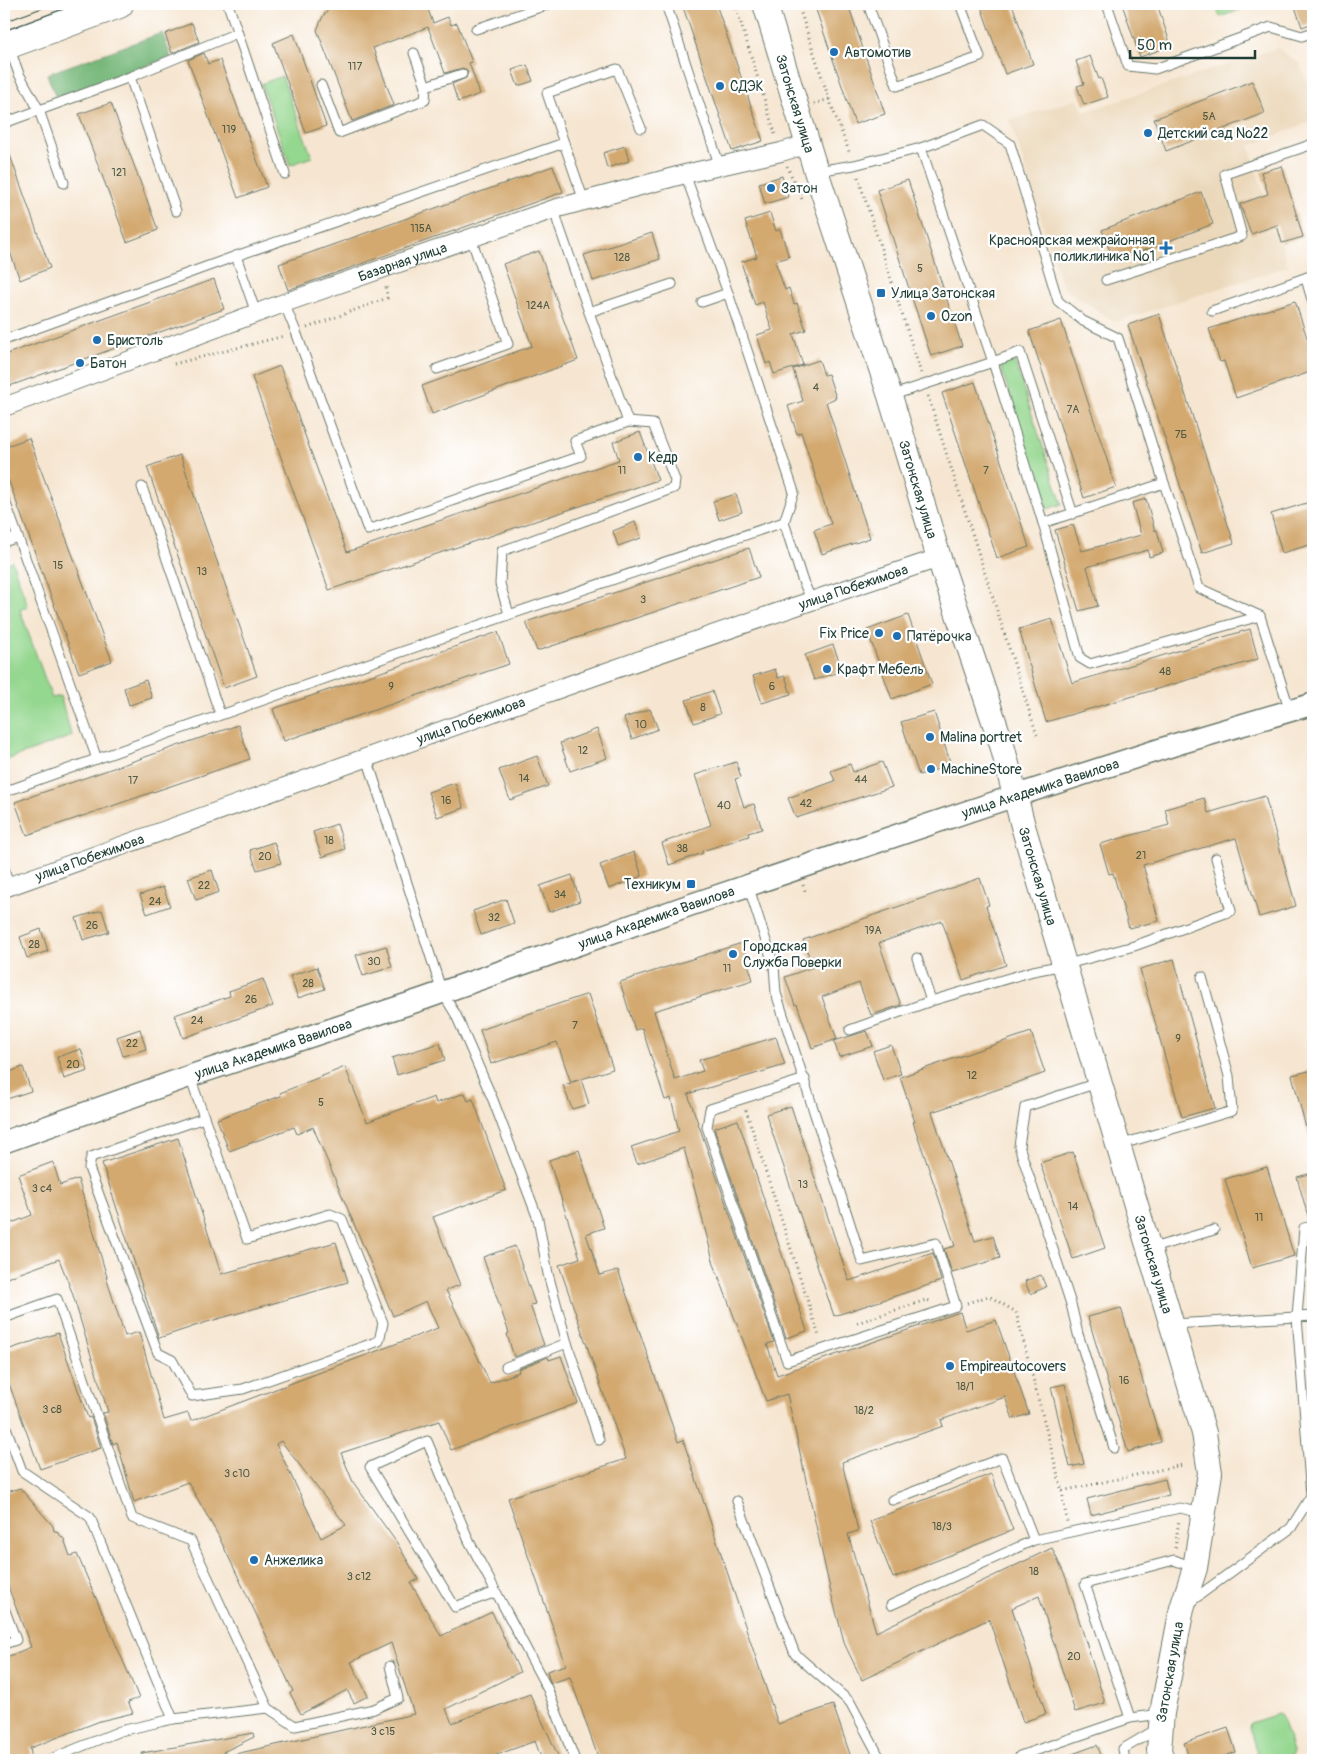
<svg xmlns="http://www.w3.org/2000/svg" width="1317" height="1764" font-family="Pangolin,sans-serif">
<style>
.built{fill:#ebd8ba}
.green{fill:#94d78f;stroke:#5a8a62}
.forest{fill:#77b87a;stroke:#4b7a57}
.building{fill:#d3a970;fill-rule:evenodd}
.lines{fill:none;stroke-linecap:round;stroke-linejoin:round}
.service-casing{stroke:#6a786b;stroke-width:11}
.minor-casing{stroke:#6a786b;stroke-width:20}
.tertiary-casing{stroke:#6a786b;stroke-width:24}
.secondary-casing{stroke:#6a786b;stroke-width:26}
.trunk-casing{stroke:#6a786b;stroke-width:30}
.path{stroke:#6a786b;stroke-width:3;stroke-dasharray:1 4;stroke-linecap:butt}
.service{stroke:#fff;stroke-width:9}
.minor{stroke:#fff;stroke-width:18}
.tertiary{stroke:#fff;stroke-width:21}
.secondary{stroke:#fff;stroke-width:24}
.trunk{stroke:#fff;stroke-width:28}
.tram{stroke:#1f3d34;stroke-width:1}
.poi-dot{fill:#1f6fb2;stroke:#fff;stroke-width:2}
.labels{text-anchor:middle;dominant-baseline:central;stroke-width:4.5;stroke-linejoin:round;paint-order:stroke}
.number-label{font-size:11px;fill:#4c5843}
.poi-label{font-size:14px;fill:#1f3d34;stroke:#fff;text-anchor:start}
.street-label{font-size:14px;fill:#1f3d34;stroke:#fff}
</style>
<rect width="100%" height="100%" fill="#fff"/>
<filter id="ink" filterUnits="userSpaceOnUse"><feTurbulence type="fractalNoise" baseFrequency=".02" numOctaves="2"/><feDisplacementMap in="SourceGraphic" scale="10" xChannelSelector="R" yChannelSelector="G"/><feConvolveMatrix kernelMatrix="1 2 1 2 8 2 1 2 1" color-interpolation-filters="sRGB"/></filter>
<filter id="wash" filterUnits="userSpaceOnUse"><feTurbulence type="fractalNoise" baseFrequency=".0096" numOctaves="4" result="noise"/><feDisplacementMap in="SourceGraphic" scale="20" xChannelSelector="R" yChannelSelector="G"/><feGaussianBlur stdDeviation="1.12" result="paint"/><feColorMatrix in="noise" values="0 0 0 0 0 0 0 0 0 0 0 0 0 0 0 0 0 1.4 0 .05"/><feComposite in="paint" operator="in"/></filter>
<g filter="url(#wash)">
<rect width="100%" height="100%" fill="#f6e6d1"/>
<path class="built" d="M1277,48L1299,63L1313,96V121L1249,146L1288,266L1116,322L1063,288L1010,120L1078,99L1084,112Z"/>
<g class="green">
<path d="M1215,4H1256L1220,17Z"/>
<path d="M282,76L312,157L290,165L261,84Z"/>
<path d="M1014,360L1062,504L1047,509L1000,365Z"/>
<path d="M12,561L28,606L20,610L52,698L60,696L72,736L4,761V564Z"/>
<path d="M1278,1714L1281,1716L1293,1751V1755L1277,1760H1259L1249,1727L1250,1723Z"/>
</g>
<path class="forest" d="M162,33L171,57L56,98L47,74Z"/>
<g id="blocks">
<g class="building">
<path d="M338,4H354L365,8L377,4H426L433,23L448,17L451,25L457,23L472,62L469,63L480,94L458,102L452,84L466,78L468,72L463,68L445,73L428,27L373,48L394,105L352,121L317,30L323,16L329,9Z"/>
<path d="M682,4H716L763,141L732,151Z"/>
<path d="M814,4H848L885,114L855,124Z"/>
<path d="M980,4H1012L1033,64L1005,74Z"/>
<path d="M1122,4H1157L1171,46L1140,57Z"/>
<path d="M1294,4H1313V23L1302,27Z"/>
<path d="M192,23L199,42L172,53L165,34Z"/>
<path d="M294,34L326,126L306,133L273,43Z"/>
<path d="M204,53L208,64L220,60L267,187L238,198L188,60Z"/>
<path d="M1090,56L1099,79L1101,78L1108,97L1084,105L1077,86L1084,84L1076,61Z"/>
<path d="M527,65L533,81L518,86L512,70Z"/>
<path d="M1252,81L1265,113L1166,151L1154,119Z"/>
<path d="M111,103L158,230L127,242L79,114Z"/>
<path d="M4,144H6L50,268L20,280L4,235Z"/>
<path d="M625,146L629,161L607,168L603,153Z"/>
<path d="M553,166L563,192L288,290L279,264Z"/>
<path d="M1282,166L1303,237L1282,243L1277,225L1251,234L1240,204L1268,194L1261,172Z"/>
<path d="M782,176L788,197L765,204L759,183Z"/>
<path d="M908,180L962,346L931,356L877,190Z"/>
<path d="M1201,192L1213,224L1114,262L1102,230Z"/>
<path d="M770,213L776,231L780,229L789,257L775,261L785,290L789,288L794,304L797,303L806,330L793,334L803,365L774,374L770,362L766,364L757,335L772,330L763,302L755,305L741,262L757,257L745,221Z"/>
<path d="M652,233L660,259L593,281L584,255Z"/>
<path d="M539,251L578,360L432,414L422,386L532,346L503,264Z"/>
<path d="M214,279L224,309L4,388V355Z"/>
<path d="M1295,301L1313,356V371L1236,398L1224,361L1220,362L1209,329Z"/>
<path d="M1159,314L1234,543L1202,553L1128,325Z"/>
<path d="M1061,320L1116,487L1084,498L1029,331Z"/>
<path d="M819,360L824,375L828,374L836,398L826,402L870,538L822,554L814,530L831,524L801,432L797,434L788,406L803,401L793,369Z"/>
<path d="M280,366L347,552L619,460L613,442L640,432L658,480L329,590L252,377Z"/>
<path d="M975,382L1029,547L997,558L942,393Z"/>
<path d="M29,438L112,661L79,673L4,468V447Z"/>
<path d="M180,455L257,676L224,688L147,467Z"/>
<path d="M736,494L742,512L719,520L713,501Z"/>
<path d="M1146,499L1155,531L1157,530L1163,553L1149,557L1148,550L1087,567L1098,606L1079,611L1055,530L1073,525L1082,551L1141,535L1132,503Z"/>
<path d="M1313,501V544L1282,553L1271,514Z"/>
<path d="M635,522L641,538L618,546L613,531Z"/>
<path d="M749,548L759,577L537,651L526,622Z"/>
<path d="M908,615L932,684L892,699L867,630Z"/>
<path d="M1052,619L1072,683L1250,629L1258,659L1046,722L1019,629Z"/>
<path d="M498,632L509,664L284,741L273,709Z"/>
<path d="M833,645L843,671L814,680L805,655Z"/>
<path d="M775,669L778,678L785,676L791,694L762,703L753,676Z"/>
<path d="M146,680L152,698L129,705L124,688Z"/>
<path d="M712,691L720,714L694,723L686,700Z"/>
<path d="M650,709L658,729L632,739L624,718Z"/>
<path d="M934,712L951,765L919,775L901,722Z"/>
<path d="M238,725L250,759L27,835L15,802Z"/>
<path d="M597,729L607,758L570,771L560,743Z"/>
<path d="M537,756L548,786L510,800L499,770Z"/>
<path d="M736,762L741,777L735,779L744,807L754,804L762,829L748,833L749,836L702,851L703,853L669,865L662,843L711,825L695,775Z"/>
<path d="M882,762L892,787L796,818L788,798L835,781L831,771L850,764L853,772Z"/>
<path d="M455,783L464,808L437,817L428,792Z"/>
<path d="M1265,796L1296,906L1259,917L1236,838L1143,865L1159,921L1129,928L1113,873L1109,874L1100,844L1169,825L1165,809L1204,798L1208,813Z"/>
<path d="M337,824L345,849L322,857L313,832Z"/>
<path d="M274,842L281,863L257,870L250,850Z"/>
<path d="M634,852L642,876L609,889L600,865Z"/>
<path d="M212,870L219,892L196,900L188,878Z"/>
<path d="M572,875L580,901L549,912L540,886Z"/>
<path d="M980,878L989,905L986,906L1006,965L963,980L942,921L879,943L901,1005L871,1015L859,983L822,997L837,1039L812,1048L797,1004L795,1005L785,977L813,967L803,940Z"/>
<path d="M163,887L170,906L147,914L140,895Z"/>
<path d="M506,899L514,923L481,935L473,911Z"/>
<path d="M102,910L109,932L83,940L76,918Z"/>
<path d="M41,929L48,951L27,958L20,937Z"/>
<path d="M742,943L753,980L654,1011L675,1080L703,1071L699,1060L776,1037L785,1065L688,1094L774,1342L767,1344L777,1375L960,1312L966,1330L996,1320L1029,1414L1013,1419L1005,1397L941,1420L943,1426L842,1462L858,1531L848,1534L876,1632L1052,1548L1066,1578L1105,1703L1075,1712L1039,1596L1012,1608L1046,1714L1023,1722L989,1619L862,1680L845,1645L830,1589L787,1394L766,1401L714,1264L684,1148L637,1164L631,1147L679,1131L671,1098L665,1100L642,1028L635,1030L620,982Z"/>
<path d="M386,946L392,967L363,976L356,955Z"/>
<path d="M1174,959L1215,1108L1182,1117L1140,969Z"/>
<path d="M317,967L325,989L298,998L290,976Z"/>
<path d="M263,979L273,1006L183,1038L175,1015L230,996L229,991Z"/>
<path d="M588,994L613,1069L572,1082L581,1079L589,1104L572,1109L563,1085L571,1083L557,1042L491,1064L480,1030Z"/>
<path d="M140,1029L146,1049L123,1056L117,1037Z"/>
<path d="M867,1031L873,1046L839,1057L834,1041Z"/>
<path d="M1031,1032L1045,1073L932,1112L975,1241L993,1236L1000,1258L952,1273L944,1249L955,1246L913,1122H915L900,1077Z"/>
<path d="M440,1043L445,1060L397,1075L392,1058Z"/>
<path d="M891,1045L901,1074L883,1080L873,1051Z"/>
<path d="M81,1049L88,1071L64,1079L57,1057Z"/>
<path d="M23,1067L31,1091L4,1100V1074Z"/>
<path d="M345,1067L367,1122L434,1097L436,1103L465,1093L468,1101L473,1099L506,1190L433,1217L460,1285L446,1290L490,1383L519,1372L518,1369L548,1357L549,1360L561,1356L578,1403L451,1450L439,1421L341,1453L353,1482L397,1543L418,1579L411,1583L441,1636L492,1612L520,1672L446,1709L452,1723L530,1694L560,1760H542L535,1741L483,1760H231V1755L414,1714L391,1643L351,1662L368,1696L354,1703L347,1690L301,1714L290,1693L293,1691L218,1535L188,1482L134,1502L117,1442L113,1444L103,1413L108,1412L72,1292L59,1259L4,1279V1226L32,1215L18,1175L53,1162L60,1185L78,1179L107,1277H106L125,1336L139,1332L164,1420L188,1413L191,1421L438,1328L426,1301L393,1316L313,1127L297,1134L294,1127L229,1151L217,1119L281,1096L280,1093ZM281,1441L346,1525L321,1538L276,1444Z"/>
<path d="M1313,1070V1139H1309L1292,1075Z"/>
<path d="M791,1106L849,1281L933,1253L941,1281L834,1316L766,1114Z"/>
<path d="M738,1120L807,1331L786,1338L714,1128Z"/>
<path d="M178,1138L221,1274L336,1242L348,1282L207,1322L159,1338L102,1163Z"/>
<path d="M579,1150L604,1228L586,1234L600,1275L618,1270L678,1442L683,1440L778,1724L833,1705L852,1760H599L570,1677L551,1683L549,1679L547,1671L566,1665L508,1498L626,1459L559,1265L580,1258L549,1160Z"/>
<path d="M1073,1152L1105,1248L1073,1259L1040,1163Z"/>
<path d="M1267,1167L1294,1256L1252,1268L1225,1179Z"/>
<path d="M1313,1173V1219L1309,1220L1297,1177Z"/>
<path d="M515,1246L535,1304L530,1305L544,1345L514,1357L507,1334L509,1333L483,1257Z"/>
<path d="M1041,1275L1046,1287L1030,1294L1025,1281Z"/>
<path d="M1121,1308L1161,1442L1128,1452L1088,1317Z"/>
<path d="M58,1333L88,1418L91,1417L101,1448L40,1469L4,1370V1351Z"/>
<path d="M1065,1384L1084,1464L1070,1467L1051,1387Z"/>
<path d="M991,1474L1013,1530L893,1578L870,1521Z"/>
<path d="M1165,1479L1169,1495L1091,1515L1087,1499Z"/>
<path d="M20,1488L53,1526L54,1531H56L64,1539L70,1556L77,1554L139,1698L128,1702L133,1713L100,1721L30,1748L32,1760H4V1658L31,1647L4,1576V1493Z"/>
<path d="M1228,1728L1236,1752L1222,1757L1223,1760H1190L1184,1743Z"/>
<path d="M253,1733L254,1737L223,1752L226,1760H143L142,1753Z"/>
<path d="M1097,1745L1103,1760H1059V1759Z"/>
</g>
</g>
</g>
<g filter="url(#ink)">
<use href="#blocks" fill-opacity="0" stroke="#6a786b" stroke-width="1"/>
<g class="lines">
<defs>
<g id="service">
<path d="M228,4L285,174"/>
<path d="M666,4L720,167"/>
<path d="M868,4L897,86L980,57L960,4"/>
<path d="M1107,4L1128,66L1155,69L1271,27L1302,36L1313,32"/>
<path d="M476,29L549,4"/>
<path d="M9,47L19,74L39,110L64,183"/>
<path d="M130,77L176,211"/>
<path d="M321,85L339,133L425,100L426,86L414,53"/>
<path d="M426,86L462,74"/>
<path d="M4,123L130,77L237,33"/>
<path d="M564,143L547,93L617,69L641,128"/>
<path d="M817,171L854,165L921,148L983,125L1010,144L1058,301L1083,321L1118,338L1164,483L1043,523"/>
<path d="M685,174L728,293L794,492L784,522"/>
<path d="M554,209L559,226L589,312L672,284"/>
<path d="M236,256L256,313"/>
<path d="M1306,279L1313,303"/>
<path d="M1106,280L1242,236L1225,174L1313,144"/>
<path d="M702,302L728,293"/>
<path d="M284,303L296,332L368,530L581,456L575,441L628,422L653,424L675,480L674,488L502,551L500,584L509,614"/>
<path d="M1212,311L1313,275"/>
<path d="M589,312L628,422"/>
<path d="M4,340L236,256L564,143L584,201"/>
<path d="M437,369L508,344L471,238"/>
<path d="M890,396L993,362L921,148"/>
<path d="M1164,483L1199,588L1260,616"/>
<path d="M142,487L220,714"/>
<path d="M4,498L97,759"/>
<path d="M1073,514L1020,352L993,362L1043,523L1080,658L1090,664L1260,616L1290,711"/>
<path d="M4,542L17,537"/>
<path d="M367,758L442,992L456,1015L493,1100L538,1219L548,1274L567,1343L599,1440"/>
<path d="M4,792C263,699 523,609 784,522L802,579L812,601"/>
<path d="M4,868L9,886"/>
<path d="M748,885L774,966L776,993L862,1261L936,1243L956,1306L787,1361L707,1127L710,1109L805,1079"/>
<path d="M917,958L931,1001"/>
<path d="M850,1030L931,1001L1033,971L1064,965L1134,946L1231,911L1216,858"/>
<path d="M190,1077L247,1239L330,1214L342,1219L383,1323L379,1341L243,1389L192,1396L172,1360L158,1353L89,1168L91,1157L204,1118"/>
<path d="M1100,1082L1025,1107L1019,1146L1071,1304L1078,1334L1114,1448"/>
<path d="M1119,1145L1232,1111L1229,1076L1202,977"/>
<path d="M1313,1226L1304,1228L1297,1317L1313,1316"/>
<path d="M1149,1249L1214,1230"/>
<path d="M4,1318L57,1299L132,1518L191,1541L268,1708L173,1719L90,1517L22,1471L4,1422"/>
<path d="M1173,1324L1297,1317L1311,1496L1291,1528L1190,1602"/>
<path d="M506,1367L567,1343"/>
<path d="M737,1501L795,1654L850,1702L881,1760"/>
<path d="M1034,1540L1180,1508L1202,1513"/>
<path d="M496,1592L455,1607L370,1467L427,1441L469,1541L548,1690L575,1760"/>
<path d="M891,1605L1034,1540L1002,1458L892,1500"/>
<path d="M4,1608L16,1640L4,1644"/>
<path d="M268,1708L295,1726L374,1709L398,1698L390,1666"/>
<path d="M1130,1718L1085,1584L1174,1560L1195,1568"/>
<path d="M1020,1756L1130,1718L1161,1714"/>
<path d="M53,1758L120,1731L173,1719"/>
<path d="M1125,1760L1123,1749L1157,1729"/>
</g>
<g id="minor">
<path id="s1" d="M4,407L284,303L554,209L685,174L781,152L808,144"/>
<path id="s2" d="M4,888C315,777 625,662 939,558"/>
</g>
<g id="tertiary">
<path id="s3" d="M4,1142L190,1076L423,999L690,905L987,805L1177,744L1313,704"/>
</g>
<g id="secondary">
<path id="s4" d="M765,4L816,171L890,396L939,558L1002,745L1023,826L1204,1433L1210,1473L1195,1568L1182,1608L1162,1713L1159,1750L1162,1760"/>
</g>
<path id="trunk" d="M4,46L119,4"/>
</defs>
<use href="#service" class="service-casing"/>
<use href="#minor" class="minor-casing"/>
<use href="#tertiary" class="tertiary-casing"/>
<use href="#secondary" class="secondary-casing"/>
<use href="#trunk" class="trunk-casing"/>
<g class="path">
<path d="M735,4L776,137"/>
<path d="M798,4L829,99L850,154"/>
<path d="M814,104L829,99"/>
<path d="M787,166L802,199"/>
<path d="M858,177L921,373"/>
<path d="M307,328L387,298L386,285"/>
<path d="M174,364L284,336"/>
<path d="M928,396L1037,735"/>
<path d="M803,885L806,894"/>
<path d="M746,1110L819,1336L820,1335"/>
<path d="M967,1303L989,1296L1016,1312L1062,1491L1182,1465"/>
<path d="M857,1323L926,1300L930,1301"/>
<path d="M1062,1491L1067,1522"/>
<path d="M1175,1548L1179,1520"/>
</g>
<use href="#service" class="service"/>
<use href="#minor" class="minor"/>
<use href="#tertiary" class="tertiary"/>
<use href="#secondary" class="secondary"/>
<use href="#trunk" class="trunk"/>
<g class="tram">
<path d="M4,22L53,4"/>
<path d="M4,31L77,4"/>
</g>
</g>
</g>
<g class="poi-dot">
<circle cx="834" cy="52" r="5"/>
<circle cx="720" cy="86" r="5"/>
<circle cx="1148" cy="133" r="5"/>
<circle cx="771" cy="188" r="5"/>
<path d="M1163.5 240.5h5v5h5v5h-5v5h-5v-5h-5v-5h5z"/>
<rect x="876" y="288" width="10" height="10" rx="2.5"/>
<circle cx="931" cy="316" r="5"/>
<circle cx="97" cy="340" r="5"/>
<circle cx="80" cy="363" r="5"/>
<circle cx="638" cy="457" r="5"/>
<circle cx="879" cy="633" r="5"/>
<circle cx="897" cy="636" r="5"/>
<circle cx="827" cy="669" r="5"/>
<circle cx="930" cy="737" r="5"/>
<circle cx="931" cy="769" r="5"/>
<rect x="686" y="879" width="10" height="10" rx="2.5"/>
<circle cx="733" cy="954" r="5"/>
<circle cx="950" cy="1366" r="5"/>
<circle cx="254" cy="1560" r="5"/>
</g>
<g class="labels">
<g class="number-label">
<text x="355" y="66">117</text>
<text x="1209" y="116">5А</text>
<text x="229" y="129">119</text>
<text x="119" y="172">121</text>
<text x="421" y="228">115А</text>
<text x="622" y="257">128</text>
<text x="920" y="268">5</text>
<text x="538" y="305">124А</text>
<text x="816" y="387">4</text>
<text x="1073" y="409">7А</text>
<text x="1181" y="434">7Б</text>
<text x="622" y="470">11</text>
<text x="986" y="470">7</text>
<text x="58" y="565">15</text>
<text x="202" y="571">13</text>
<text x="643" y="599">3</text>
<text x="1165" y="671">48</text>
<text x="391" y="686">9</text>
<text x="772" y="686">6</text>
<text x="703" y="707">8</text>
<text x="641" y="724">10</text>
<text x="583" y="750">12</text>
<text x="524" y="778">14</text>
<text x="861" y="779">44</text>
<text x="133" y="780">17</text>
<text x="446" y="800">16</text>
<text x="806" y="803">42</text>
<text x="724" y="805">40</text>
<text x="329" y="840">18</text>
<text x="682" y="848">38</text>
<text x="1141" y="855">21</text>
<text x="265" y="856">20</text>
<text x="204" y="885">22</text>
<text x="560" y="894">34</text>
<text x="155" y="901">24</text>
<text x="494" y="917">32</text>
<text x="92" y="925">26</text>
<text x="873" y="930">19А</text>
<text x="34" y="944">28</text>
<text x="374" y="961">30</text>
<text x="727" y="968">11</text>
<text x="308" y="983">28</text>
<text x="251" y="999">26</text>
<text x="197" y="1020">24</text>
<text x="575" y="1025">7</text>
<text x="1178" y="1038">9</text>
<text x="132" y="1043">22</text>
<text x="73" y="1064">20</text>
<text x="972" y="1075">12</text>
<text x="321" y="1102">5</text>
<text x="803" y="1184">13</text>
<text x="42" y="1188">3 с4</text>
<text x="1073" y="1206">14</text>
<text x="1259" y="1217">11</text>
<text x="1124" y="1380">16</text>
<text x="965" y="1386">18/1</text>
<text x="52" y="1409">3 с8</text>
<text x="864" y="1410">18/2</text>
<text x="237" y="1473">3 с10</text>
<text x="942" y="1526">18/3</text>
<text x="1034" y="1571">18</text>
<text x="359" y="1576">3 с12</text>
<text x="1074" y="1656">20</text>
<text x="383" y="1731">3 с15</text>
</g>
<g class="poi-label">
<text x="844" y="52">Автомотив</text>
<text x="730" y="86">СДЭК</text>
<text x="1158" y="133">Детский сад №22</text>
<text x="781" y="188">Затон</text>
<text x="1155" y="240" text-anchor="end">Красноярская межрайонная<tspan x="1155" dy="16">поликлиника №1</tspan></text>
<text x="891" y="293">Улица Затонская</text>
<text x="941" y="316">Ozon</text>
<text x="107" y="340">Бристоль</text>
<text x="90" y="363">Батон</text>
<text x="648" y="457">Кедр</text>
<text x="869" y="633" text-anchor="end">Fix Price</text>
<text x="907" y="636">Пятёрочка</text>
<text x="837" y="669">Крафт Мебель</text>
<text x="940" y="737">Malina portret</text>
<text x="941" y="769">MachineStore</text>
<text x="681" y="884" text-anchor="end">Техникум</text>
<text x="743" y="946">Городская<tspan x="743" dy="16">Служба Поверки</tspan></text>
<text x="960" y="1366">Empireautocovers</text>
<text x="264" y="1560">Анжелика</text>
</g>
<g class="street-label">
<text stroke="none"><textPath href="#s4" startOffset="104">Затонская улица</textPath></text>
<text stroke="none"><textPath href="#s1" startOffset="424">Базарная улица</textPath></text>
<text stroke="none"><textPath href="#s4" startOffset="509">Затонская улица</textPath></text>
<text stroke="none"><textPath href="#s2" startOffset="901">улица Побежимова</textPath></text>
<text stroke="none"><textPath href="#s2" startOffset="496">улица Побежимова</textPath></text>
<text stroke="none"><textPath href="#s3" startOffset="1095">улица Академика Вавилова</textPath></text>
<text stroke="none"><textPath href="#s2" startOffset="91">улица Побежимова</textPath></text>
<text stroke="none"><textPath href="#s4" startOffset="914">Затонская улица</textPath></text>
<text stroke="none"><textPath href="#s3" startOffset="690">улица Академика Вавилова</textPath></text>
<text stroke="none"><textPath href="#s3" startOffset="285">улица Академика Вавилова</textPath></text>
<text stroke="none"><textPath href="#s4" startOffset="1319">Затонская улица</textPath></text>
<text transform="translate(1170 1672) rotate(-80)">Затонская улица</text>
</g>
</g>
<rect width="1317" height="1764" fill="none" stroke="#fff" stroke-width="20"/>
<path d="M1130 50v8h125v-8" fill="none" stroke="#1f3d34" stroke-width="2.5"/>
<text x="1137" y="50" font-size="15" fill="#1f3d34" stroke="#ffffff" stroke-width="4" paint-order="stroke">50 m</text>
</svg>
